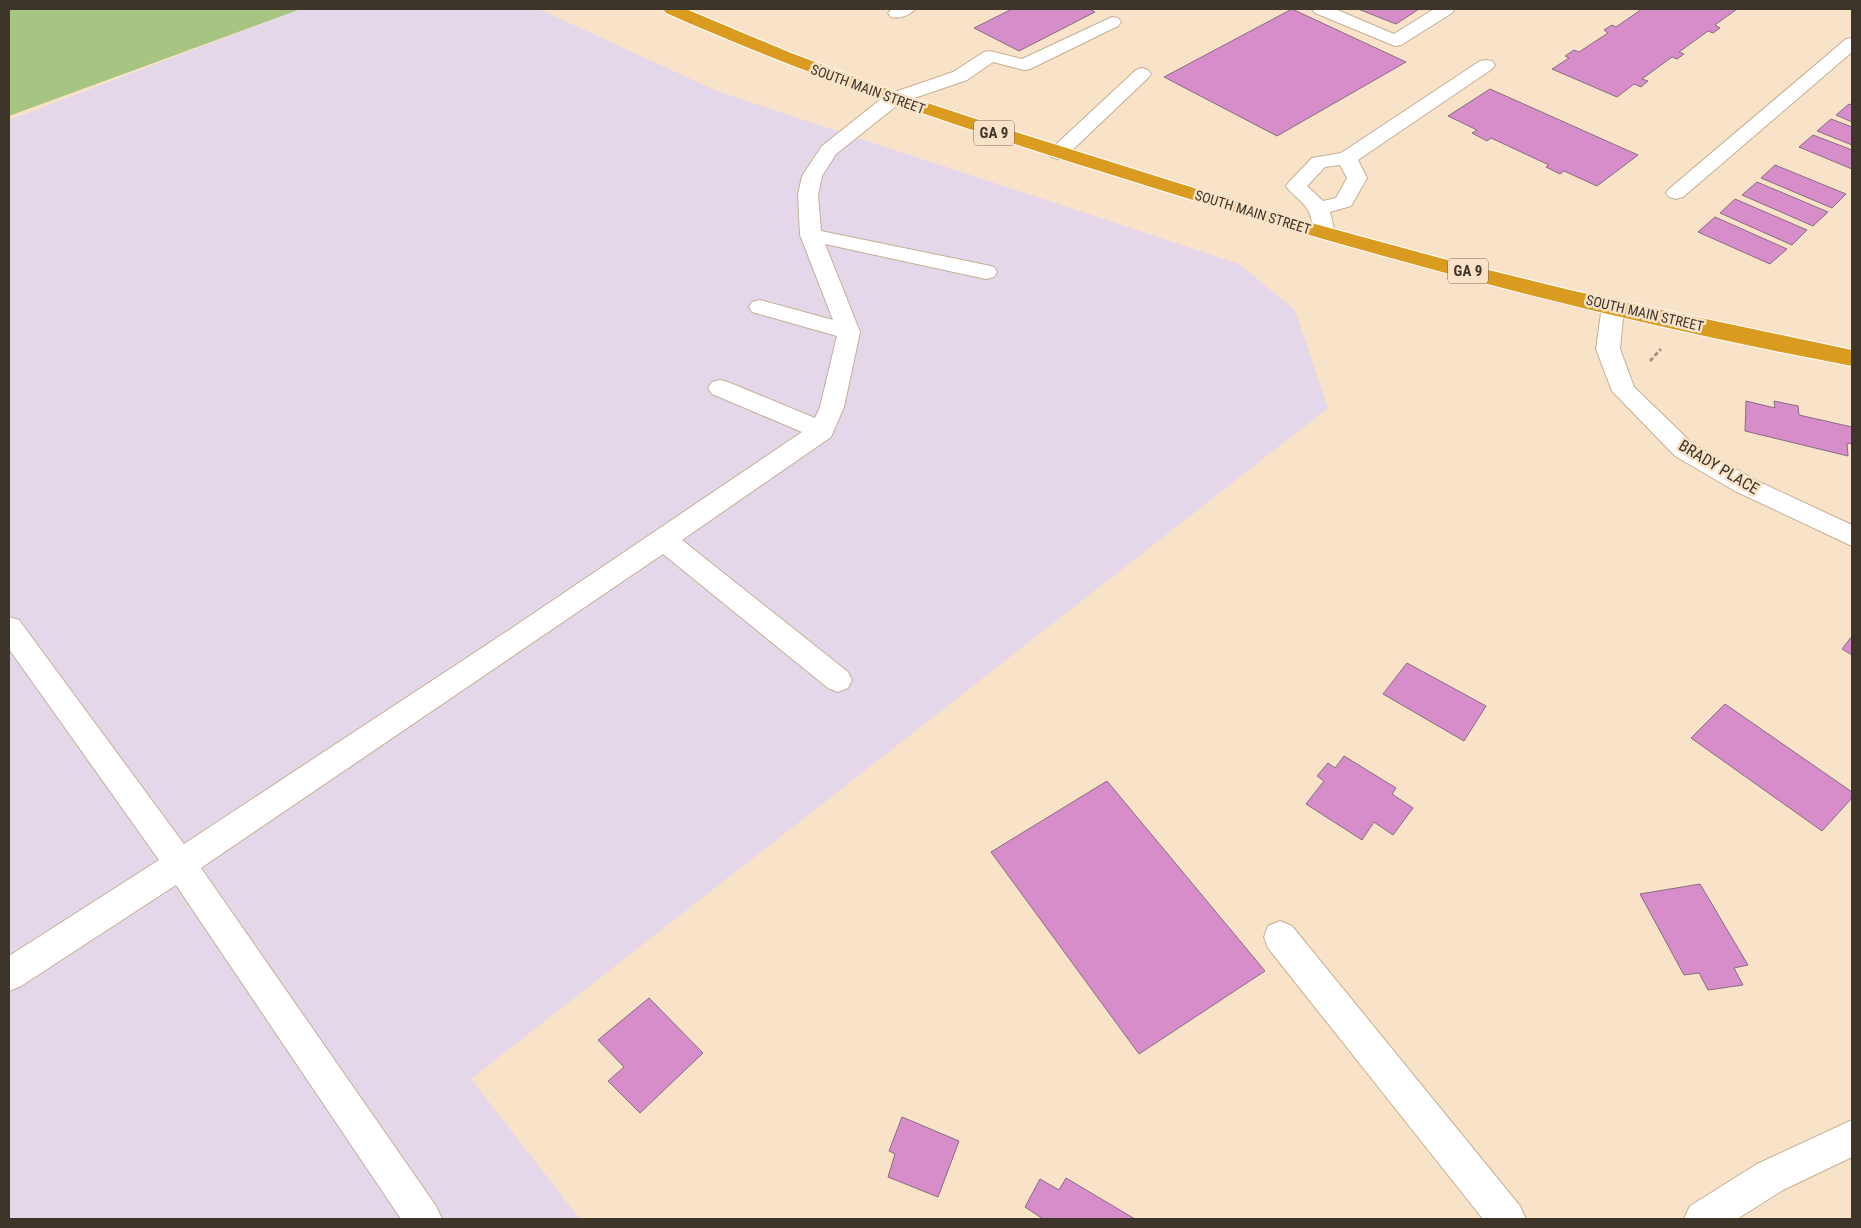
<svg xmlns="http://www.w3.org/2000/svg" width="1861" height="1228" font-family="'Roboto Condensed',sans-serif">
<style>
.industrial{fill:#e5d7ea}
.green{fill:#a6c582}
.building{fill:#d88dcb;stroke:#866d81}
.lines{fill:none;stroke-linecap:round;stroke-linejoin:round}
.minor-casing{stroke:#c4af94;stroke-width:2}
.highway-casing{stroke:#fff;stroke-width:2}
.path{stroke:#a59581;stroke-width:3;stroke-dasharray:4.5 2.5;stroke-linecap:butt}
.minor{fill:#fff;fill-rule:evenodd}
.highway{fill:#d99c21;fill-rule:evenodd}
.labels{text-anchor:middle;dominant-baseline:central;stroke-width:5;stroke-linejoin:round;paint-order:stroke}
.far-street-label{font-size:14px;fill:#3e352a;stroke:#f9e3c8}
.shield{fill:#f9e3c8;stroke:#766959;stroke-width:1}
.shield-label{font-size:15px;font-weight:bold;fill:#3e352a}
.street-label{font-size:16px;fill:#3e352a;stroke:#f9e3c8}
</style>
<rect width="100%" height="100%" fill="#f9e3c8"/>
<path class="industrial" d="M301,9H539L717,91L1239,264L1295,310L1328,408L471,1079L580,1219H9V120Z"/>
<path class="green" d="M9,9H301L9,116Z"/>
<g class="building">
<path d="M1012,9H1089L1095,12L1019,51L974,28Z"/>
<path d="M1292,9L1406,62L1277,136L1164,77Z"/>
<path d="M1358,9H1419L1396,24Z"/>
<path d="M1642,9H1737L1715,25L1720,28L1713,33L1708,31L1679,52L1684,54L1677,59L1672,57L1642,79L1648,81L1641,87L1634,84L1617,97L1552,69L1569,58L1565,56L1574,50L1579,52L1608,33L1604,30L1612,25L1616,27Z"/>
<path d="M1490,89L1638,155L1597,186L1564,171L1560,174L1546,167L1549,165L1491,138L1487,141L1472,133L1477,130L1448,116Z"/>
<path d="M1849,104L1852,105V122L1836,115Z"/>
<path d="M1831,119L1852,127V145L1817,131Z"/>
<path d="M1813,135L1852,150V169L1799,147Z"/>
<path d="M1775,165L1846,194L1832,208L1761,178Z"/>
<path d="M1757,182L1828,212L1813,226L1742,195Z"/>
<path d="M1735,199L1807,230L1792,245L1720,213Z"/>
<path d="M1715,217L1787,249L1770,264L1698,232Z"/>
<path d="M1746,401L1775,408L1774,401L1798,406L1799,415L1852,427V444L1847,443L1848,456L1745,431Z"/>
<path d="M1852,636V655L1842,649Z"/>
<path d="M1407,663L1486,706L1464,741L1383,694Z"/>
<path d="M1725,704L1852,792V798L1822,831L1691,738Z"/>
<path d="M1344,756L1396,788L1392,794L1413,808L1393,835L1374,822L1362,840L1306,804L1324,781L1317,776L1328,763L1335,768Z"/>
<path d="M1107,781L1265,971L1139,1054L991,852Z"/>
<path d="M1700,884L1748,965L1734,968L1743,985L1708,990L1699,973L1684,975L1640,894Z"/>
<path d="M649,998L703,1053L640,1113L608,1081L624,1067L598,1040Z"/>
<path d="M902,1117L959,1141L938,1197L888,1177L895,1154L889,1151Z"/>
<path d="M1066,1178L1135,1219H1043L1025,1207L1040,1179L1059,1190Z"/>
</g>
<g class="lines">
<defs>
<g id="minor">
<path d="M892,9H915C909,16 899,19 891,17L888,13Z"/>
<path d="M1312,9H1335L1394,34L1434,9H1455L1452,13L1401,45L1395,46L1315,13Z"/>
<path d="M1112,17L1118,18L1121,22L1118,26L1030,69L1024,70L993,62L967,80L900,103L836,154L822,176L818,195L821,231L986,265L994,267L997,272L994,277L986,279L825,244L860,332L844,407L831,437L682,540L848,672L852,680L848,688L838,692L828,688L663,554L201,868L436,1206L442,1219H401L176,885L21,986L9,991V956L159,860L9,649V617L19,620L184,844L509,630L802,432L712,394L708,388L712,382L720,380L728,382L815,418L820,407L837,336L752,312L749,307L752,302L760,300L833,320L800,235L798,195L802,176L822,146L886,95L953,72L984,52L990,51L1022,59Z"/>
<path d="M1852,38V52L1683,197L1676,199L1669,197L1666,193L1669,189L1846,39Z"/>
<path d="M1486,60L1492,61L1495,65L1492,69L1358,160L1367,178L1351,206L1330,212L1335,233L1331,237L1324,239L1317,237C1311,229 1313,218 1308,210C1303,201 1292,195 1286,186L1289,182L1312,158L1341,153L1480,61ZM1340,165L1347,178L1336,198L1323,201L1307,186L1325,167Z"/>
<path d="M1142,68L1148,70L1151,74L1148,78L1065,157L1058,159L1051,157L1048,153L1051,149L1136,70Z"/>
<path d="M1613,299L1621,301L1624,306L1620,349L1634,387L1693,444L1753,479L1852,525V546L1735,491L1675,456L1612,391L1596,349L1602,306L1605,301Z"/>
<path d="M1280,921L1292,926L1520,1206L1526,1219H1483L1268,948L1264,937L1268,926Z"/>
<path d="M1852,1120V1157L1783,1190L1737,1219H1684L1690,1206L1757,1164Z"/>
</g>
<path id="highway" d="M663,9H686L791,53L906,96L1022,134L1264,210L1440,258L1574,291L1852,350V366C1605,320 1362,254 1122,178C967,130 815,79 666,13Z"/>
</defs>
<use href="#minor" class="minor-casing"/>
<use href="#highway" class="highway-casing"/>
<path class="path" d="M1650,361L1661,349"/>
<use href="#minor" class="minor"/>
<use href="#highway" class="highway"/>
</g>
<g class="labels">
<g class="far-street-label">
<text transform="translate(868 89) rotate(20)">SOUTH MAIN STREET</text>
<text transform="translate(1253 212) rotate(17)">SOUTH MAIN STREET</text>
<text transform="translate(1645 313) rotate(13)">SOUTH MAIN STREET</text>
</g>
<g class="shield">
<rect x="974" y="120.5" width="40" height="25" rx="4"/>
<rect x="1448" y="258.5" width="40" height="25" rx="4"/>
</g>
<g class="shield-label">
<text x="994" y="133">GA 9</text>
<text x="1468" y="271">GA 9</text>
</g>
<g class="street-label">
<text transform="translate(1719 467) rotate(31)">BRADY PLACE</text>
</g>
</g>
<rect width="1861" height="1228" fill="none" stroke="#3e352a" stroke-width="20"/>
</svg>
